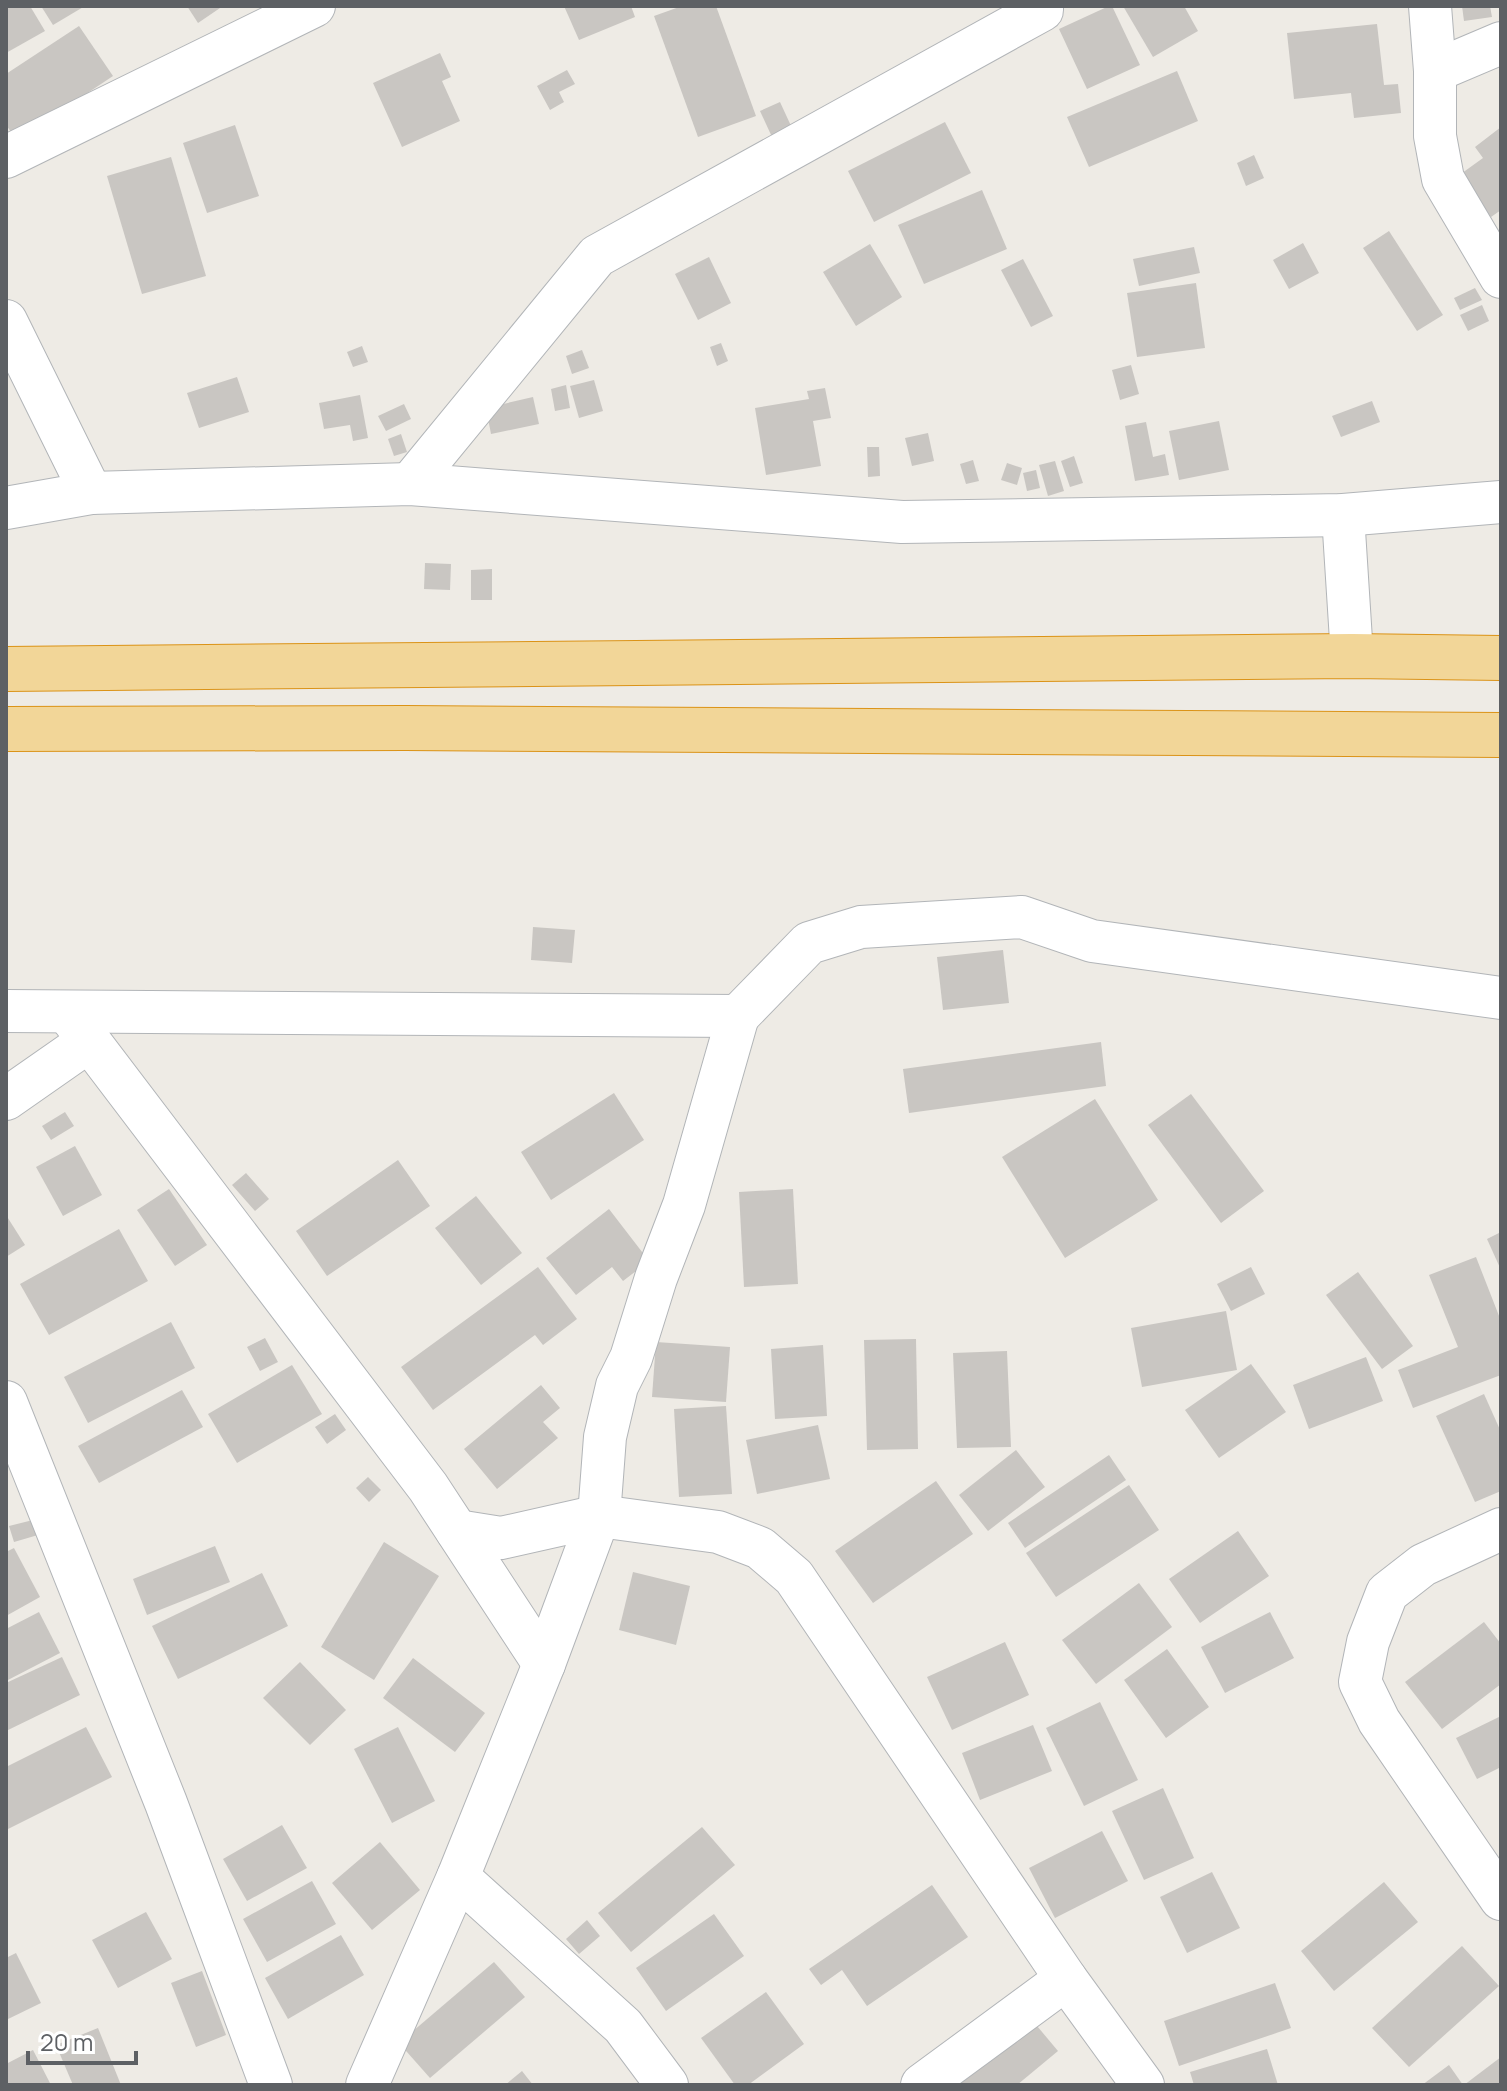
<svg xmlns="http://www.w3.org/2000/svg" width="1507" height="2091" font-family="Manrope,sans-serif">
<style>
.building{fill:#c9c6c2}
.lines{fill:none;stroke-linecap:round;stroke-linejoin:round}
.minor-casing{stroke:#b2b5b8;stroke-width:44}
.highway-casing{stroke:#db9317;stroke-width:46}
.minor{stroke:#fff;stroke-width:42}
.highway{stroke:#f2d698;stroke-width:44}
</style>
<rect width="100%" height="100%" fill="#eeebe5"/>
<g class="building">
<path d="M6,6H30L45,31L6,53Z"/>
<path d="M41,6H85L53,25Z"/>
<path d="M187,6H223L198,23Z"/>
<path d="M564,6H631L635,17L579,40Z"/>
<path d="M682,6H716L756,116L698,137L654,16Z"/>
<path d="M1109,6H1112L1140,65L1087,89L1059,29Z"/>
<path d="M1123,6H1184L1198,31L1153,57Z"/>
<path d="M1462,6H1490L1492,17L1464,21Z"/>
<path d="M1377,24L1384,85L1398,84L1401,113L1354,118L1351,93L1294,99L1287,33Z"/>
<path d="M79,26L113,76L17,140L6,125V74Z"/>
<path d="M440,53L451,77L442,81L460,121L402,147L373,83Z"/>
<path d="M567,70L575,84L559,92L564,102L550,110L537,86Z"/>
<path d="M1177,71L1198,121L1089,167L1067,117Z"/>
<path d="M780,102L792,128L772,137L760,111Z"/>
<path d="M945,122L971,173L874,222L848,171Z"/>
<path d="M235,125L259,196L207,213L183,143Z"/>
<path d="M1501,127V210L1491,217L1458,176L1483,158L1475,147Z"/>
<path d="M1254,155L1264,178L1246,186L1237,163Z"/>
<path d="M171,157L206,276L142,294L107,176Z"/>
<path d="M982,190L1007,249L924,284L898,225Z"/>
<path d="M1389,231L1443,315L1417,331L1363,248Z"/>
<path d="M1303,243L1319,273L1289,289L1273,260Z"/>
<path d="M870,244L902,297L856,326L823,272Z"/>
<path d="M1194,247L1200,273L1139,286L1133,259Z"/>
<path d="M709,257L731,303L698,320L675,274Z"/>
<path d="M1023,259L1053,316L1031,327L1001,270Z"/>
<path d="M1196,283L1205,348L1137,357L1127,293Z"/>
<path d="M1475,288L1482,300L1460,310L1454,298Z"/>
<path d="M1482,305L1489,321L1468,331L1460,315Z"/>
<path d="M721,343L728,361L717,366L710,347Z"/>
<path d="M362,346L368,362L353,367L347,352Z"/>
<path d="M582,350L589,368L572,374L566,356Z"/>
<path d="M1131,365L1139,394L1120,400L1112,370Z"/>
<path d="M237,377L249,412L199,428L187,393Z"/>
<path d="M594,380L603,411L579,418L570,386Z"/>
<path d="M566,385L570,408L555,411L551,389Z"/>
<path d="M825,388L831,418L813,421L821,466L766,475L755,408L809,399L807,391Z"/>
<path d="M360,395L368,438L353,441L350,425L324,429L319,403Z"/>
<path d="M533,397L539,424L491,434L486,408Z"/>
<path d="M1372,401L1380,422L1341,437L1332,416Z"/>
<path d="M404,404L411,419L386,431L378,416Z"/>
<path d="M1219,421L1229,470L1179,480L1169,431Z"/>
<path d="M1146,422L1153,457L1165,454L1169,475L1135,481L1125,426Z"/>
<path d="M928,433L934,461L912,466L905,438Z"/>
<path d="M401,434L407,452L394,456L388,439Z"/>
<path d="M867,447H879L880,476L868,477Z"/>
<path d="M1074,456L1083,483L1070,487L1061,461Z"/>
<path d="M973,460L979,481L966,484L960,464Z"/>
<path d="M1055,461L1064,491L1048,496L1039,465Z"/>
<path d="M1007,463L1022,468L1017,485L1001,480Z"/>
<path d="M1036,470L1040,488L1027,491L1023,473Z"/>
<path d="M425,563L451,564L450,590L424,589Z"/>
<path d="M492,569V600H471V570Z"/>
<path d="M533,927L575,930L572,963L531,960Z"/>
<path d="M1003,950L1009,1003L943,1010L937,957Z"/>
<path d="M1101,1042L1106,1086L909,1113L903,1069Z"/>
<path d="M614,1093L644,1140L551,1200L521,1152Z"/>
<path d="M1191,1094L1264,1191L1221,1223L1148,1125Z"/>
<path d="M1095,1099L1158,1200L1065,1258L1002,1157Z"/>
<path d="M65,1112L74,1126L51,1140L42,1126Z"/>
<path d="M75,1146L102,1195L63,1216L36,1167Z"/>
<path d="M398,1160L430,1206L327,1276L296,1231Z"/>
<path d="M246,1173L269,1199L255,1211L232,1185Z"/>
<path d="M169,1189L207,1245L175,1266L137,1210Z"/>
<path d="M793,1189L798,1284L744,1287L739,1192Z"/>
<path d="M476,1196L522,1253L481,1285L435,1228Z"/>
<path d="M609,1209L649,1261L623,1281L612,1267L576,1295L546,1258Z"/>
<path d="M6,1215L25,1245L6,1257Z"/>
<path d="M119,1229L148,1281L49,1335L20,1284Z"/>
<path d="M1501,1232V1270L1487,1239Z"/>
<path d="M1476,1257L1501,1321V1375L1413,1408L1398,1370L1458,1347L1429,1275Z"/>
<path d="M538,1267L577,1319L543,1345L535,1335L433,1410L401,1367Z"/>
<path d="M1251,1267L1265,1294L1231,1311L1217,1284Z"/>
<path d="M1358,1272L1413,1346L1382,1369L1326,1295Z"/>
<path d="M1226,1311L1237,1370L1142,1387L1131,1328Z"/>
<path d="M171,1322L195,1368L88,1423L64,1377Z"/>
<path d="M265,1338L278,1362L260,1371L247,1347Z"/>
<path d="M916,1339L918,1449L867,1450L864,1340Z"/>
<path d="M656,1342L730,1347L726,1402L652,1397Z"/>
<path d="M823,1345L827,1416L775,1419L771,1349Z"/>
<path d="M1007,1351L1011,1447L957,1448L953,1353Z"/>
<path d="M1366,1357L1383,1401L1309,1429L1293,1385Z"/>
<path d="M1251,1364L1286,1412L1219,1458L1185,1410Z"/>
<path d="M292,1365L322,1414L237,1463L208,1414Z"/>
<path d="M541,1385L560,1408L543,1422L558,1438L497,1489L464,1449Z"/>
<path d="M182,1390L203,1427L99,1483L78,1446Z"/>
<path d="M1484,1394L1501,1432V1491L1475,1502L1436,1416Z"/>
<path d="M726,1406L732,1494L679,1497L674,1409Z"/>
<path d="M335,1414L346,1430L327,1444L315,1427Z"/>
<path d="M818,1425L830,1479L757,1494L746,1440Z"/>
<path d="M1016,1450L1045,1487L988,1531L959,1495Z"/>
<path d="M1109,1455L1126,1480L1025,1548L1008,1523Z"/>
<path d="M368,1477L381,1490L369,1502L356,1488Z"/>
<path d="M936,1481L973,1534L873,1603L835,1551Z"/>
<path d="M1129,1485L1159,1530L1056,1597L1026,1553Z"/>
<path d="M33,1520L38,1535L14,1542L9,1526Z"/>
<path d="M1238,1531L1269,1576L1200,1623L1169,1579Z"/>
<path d="M384,1542L439,1576L374,1680L321,1647Z"/>
<path d="M215,1546L230,1582L147,1615L133,1579Z"/>
<path d="M14,1548L40,1597L6,1616V1552Z"/>
<path d="M633,1572L690,1586L676,1645L619,1630Z"/>
<path d="M262,1573L288,1626L178,1679L152,1626Z"/>
<path d="M1139,1583L1172,1627L1096,1684L1062,1640Z"/>
<path d="M39,1612L60,1653L6,1681V1629Z"/>
<path d="M1270,1612L1294,1658L1225,1693L1201,1647Z"/>
<path d="M1484,1622L1501,1644V1684L1442,1729L1405,1682Z"/>
<path d="M1005,1642L1029,1695L952,1730L927,1677Z"/>
<path d="M1167,1649L1209,1707L1166,1738L1124,1680Z"/>
<path d="M62,1657L80,1695L6,1731V1683Z"/>
<path d="M413,1658L485,1713L455,1752L383,1698Z"/>
<path d="M300,1662L346,1710L310,1745L263,1698Z"/>
<path d="M1100,1702L1138,1780L1084,1806L1046,1728Z"/>
<path d="M1501,1716V1767L1477,1779L1456,1738Z"/>
<path d="M1033,1725L1052,1771L980,1800L962,1753Z"/>
<path d="M86,1727L112,1777L6,1830V1767Z"/>
<path d="M398,1727L435,1801L392,1823L354,1749Z"/>
<path d="M1163,1788L1194,1858L1144,1880L1112,1811Z"/>
<path d="M282,1825L307,1868L247,1901L223,1859Z"/>
<path d="M702,1827L735,1865L631,1952L598,1913Z"/>
<path d="M1102,1831L1128,1881L1055,1918L1029,1868Z"/>
<path d="M380,1842L420,1890L372,1930L332,1883Z"/>
<path d="M1212,1872L1240,1928L1187,1953L1160,1897Z"/>
<path d="M312,1881L336,1924L267,1962L243,1919Z"/>
<path d="M1384,1882L1418,1922L1334,1991L1301,1951Z"/>
<path d="M932,1885L968,1937L867,2006L842,1970L821,1985L809,1969Z"/>
<path d="M146,1912L172,1959L118,1988L92,1940Z"/>
<path d="M714,1914L744,1956L666,2011L636,1968Z"/>
<path d="M587,1920L600,1936L579,1954L566,1939Z"/>
<path d="M341,1935L364,1975L288,2019L265,1978Z"/>
<path d="M1462,1946L1499,1986L1409,2067L1372,2028Z"/>
<path d="M16,1953L41,2003L6,2020V1958Z"/>
<path d="M494,1962L525,1997L430,2078L399,2043Z"/>
<path d="M202,1971L226,2035L196,2047L171,1983Z"/>
<path d="M1275,1983L1291,2028L1179,2066L1164,2021Z"/>
<path d="M766,1992L804,2044L748,2085H735L701,2038Z"/>
<path d="M1032,2020L1058,2051L1017,2085H955Z"/>
<path d="M98,2028L121,2085H73L56,2045Z"/>
<path d="M1267,2049L1278,2085H1194L1190,2072Z"/>
<path d="M33,2050L51,2085H6V2064Z"/>
<path d="M1501,2057V2085H1464Z"/>
<path d="M1449,2065L1463,2085H1422Z"/>
<path d="M522,2071L533,2085H505Z"/>
</g>
<g class="lines">
<defs>
<g id="minor">
<path d="M1430,6L1435,71V136L1443,179L1501,277"/>
<path d="M1435,71L1501,43"/>
<path d="M6,157L314,6"/>
<path d="M6,321L91,493"/>
<path d="M410,484L597,256L1042,10V6"/>
<path d="M6,508L91,493L410,484L902,522L1343,515L1501,502"/>
<path d="M1343,515L1352,656"/>
<path d="M6,1011L738,1016L809,943L861,927L1022,917L1092,941L1501,998"/>
<path d="M68,1013L428,1487L544,1664"/>
<path d="M6,1099L89,1041"/>
<path d="M6,1402L166,1803L271,2085"/>
<path d="M1501,1529L1423,1565L1387,1593L1368,1642L1360,1682L1379,1721L1501,1899"/>
<path d="M457,1531L501,1538L599,1516L718,1532L760,1548L794,1577L1066,1979L1143,2085"/>
<path d="M458,1877L623,2026L667,2085"/>
<path d="M367,2085L458,1877L544,1664L599,1516L605,1437L617,1386L631,1358L656,1278L684,1205L738,1016"/>
<path d="M922,2085L1066,1979"/>
</g>
<g id="highway">
<path d="M6,669L1352,656L1501,658"/>
<path d="M6,729L405,728L1501,735"/>
</g>
</defs>
<use href="#minor" class="minor-casing"/>
<use href="#highway" class="highway-casing"/>
<use href="#minor" class="minor"/>
<use href="#highway" class="highway"/>
</g>
<rect width="1507" height="2091" fill="none" stroke="#5d6064" stroke-width="16"/>
<path d="M28 2051v12h108v-12" fill="none" stroke="#5d6064" stroke-width="4"/>
<text x="40" y="2051" font-size="24" fill="#5d6064" stroke="#ffffff" stroke-width="6" paint-order="stroke">20 m</text>
</svg>
